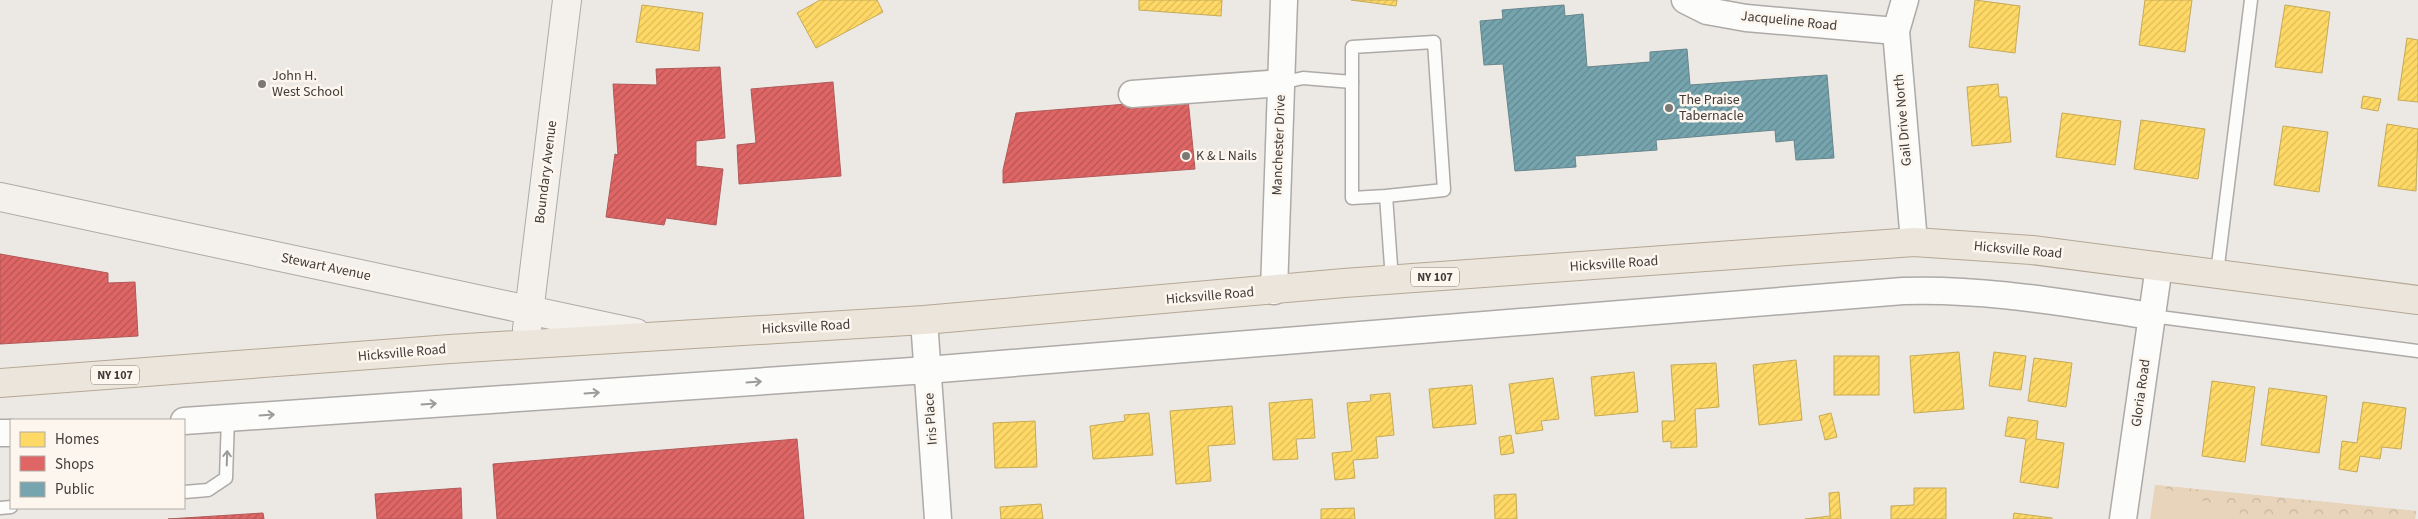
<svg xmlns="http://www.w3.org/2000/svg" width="2418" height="519" font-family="'Source Sans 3',sans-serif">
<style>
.green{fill:#e8d3bb}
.forest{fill:url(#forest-crowns)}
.homes{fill:url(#homes-hatch);stroke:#c5aa58}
.shops{fill:url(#shops-hatch);stroke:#b05958}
.public{fill:url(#public-hatch);stroke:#66868c}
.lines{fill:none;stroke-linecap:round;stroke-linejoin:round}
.lane-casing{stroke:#adaaa8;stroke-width:15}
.street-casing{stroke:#adaaa8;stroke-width:29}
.secondary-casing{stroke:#adaaa8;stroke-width:30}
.primary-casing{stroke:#b5a894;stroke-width:30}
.lane{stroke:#fcfcfb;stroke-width:12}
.street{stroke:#fcfcfb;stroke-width:26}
.secondary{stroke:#f4f0eb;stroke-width:28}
.primary{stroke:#ece5db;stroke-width:28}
.oneway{stroke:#9e9c9a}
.poi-dot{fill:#7c7875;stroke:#fdf6ee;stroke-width:2}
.labels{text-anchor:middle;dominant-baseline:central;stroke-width:5;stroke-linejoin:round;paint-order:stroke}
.shield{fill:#fdf6ee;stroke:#78746f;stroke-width:1}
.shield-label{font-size:12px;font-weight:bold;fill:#3f3c39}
.street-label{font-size:14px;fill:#3f3c39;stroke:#fdf6ee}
.poi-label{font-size:14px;fill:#3f3c39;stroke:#fdf6ee;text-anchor:start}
</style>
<defs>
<pattern id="forest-crowns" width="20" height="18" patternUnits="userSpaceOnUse" patternTransform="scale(1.25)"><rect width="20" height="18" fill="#e8d3bb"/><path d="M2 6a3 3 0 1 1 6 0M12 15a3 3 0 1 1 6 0" fill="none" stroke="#c8b6a2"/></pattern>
<pattern id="homes-hatch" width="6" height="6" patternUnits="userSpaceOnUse" patternTransform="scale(1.25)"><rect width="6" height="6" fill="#ffd966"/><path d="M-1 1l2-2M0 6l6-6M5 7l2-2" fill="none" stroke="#dcbb59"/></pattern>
<pattern id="shops-hatch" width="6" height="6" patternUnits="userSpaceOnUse" patternTransform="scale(1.25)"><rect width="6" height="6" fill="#e06666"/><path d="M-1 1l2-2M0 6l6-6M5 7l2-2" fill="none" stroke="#b75555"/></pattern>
<pattern id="public-hatch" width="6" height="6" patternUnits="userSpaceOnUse" patternTransform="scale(1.25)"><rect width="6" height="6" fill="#76a5af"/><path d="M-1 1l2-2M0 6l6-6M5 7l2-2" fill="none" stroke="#62888f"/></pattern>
</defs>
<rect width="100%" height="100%" fill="#ece8e4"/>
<path class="green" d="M2155,485L2416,511L2415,519H2150Z"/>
<path class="forest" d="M2155,485L2416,511L2415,519H2257Z"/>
<g class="homes">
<path d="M820,0H877L883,12L816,48L797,13Z"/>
<path d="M1139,0H1222L1221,16L1139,10Z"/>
<path d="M1351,0H1397L1396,6Z"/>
<path d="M1975,0L2020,6L2015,53L1969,47Z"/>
<path d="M2145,0H2192L2185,52L2139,45Z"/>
<path d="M642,5L703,13L699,51L636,42Z"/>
<path d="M2285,5L2330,12L2322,73L2275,67Z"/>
<path d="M2407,38L2418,40V102L2398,100Z"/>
<path d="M1998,84L1999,97H2007L2011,142L1972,146L1967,87Z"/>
<path d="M2363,96L2381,99L2378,111L2361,108Z"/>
<path d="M2062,113L2121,121L2115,165L2056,157Z"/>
<path d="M2141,120L2205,129L2198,179L2134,169Z"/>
<path d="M2387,124L2418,129L2416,191L2378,186Z"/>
<path d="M2283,126L2328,132L2319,192L2274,185Z"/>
<path d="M1959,352L1964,409L1914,413L1910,356Z"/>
<path d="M1994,352L2026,356L2021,390L1989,386Z"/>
<rect x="1834" y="356" width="45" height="39"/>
<path d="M2034,358L2072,363L2066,407L2028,401Z"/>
<path d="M1796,360L1802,420L1759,425L1753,365Z"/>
<path d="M1716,363L1719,407L1695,409L1697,447L1671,448V441L1663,442L1662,421H1675L1671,365Z"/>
<path d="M1634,372L1638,412L1595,416L1591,377Z"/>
<path d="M1553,378L1559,419L1541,421L1543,430L1516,434L1509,384Z"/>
<path d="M2212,381L2255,387L2245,462L2202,456Z"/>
<path d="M1472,385L1476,424L1433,428L1429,389Z"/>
<path d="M2269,388L2327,396L2319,453L2261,445Z"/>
<path d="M1390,393L1394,435L1376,437L1378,458L1353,460L1355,478L1335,480L1332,453L1352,451L1347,403L1371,401L1370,395Z"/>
<path d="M1312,399L1315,438L1296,439L1298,459L1273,460L1269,403Z"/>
<path d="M2363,402L2406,408L2401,449L2382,447L2380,459L2360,456L2357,472L2339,469L2342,441L2357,443Z"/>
<path d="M1232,406L1235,444L1208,446L1211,481L1176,484L1170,411Z"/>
<path d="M1149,413L1153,455L1093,459L1090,426L1125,421L1124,415Z"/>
<path d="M1831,413L1837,437L1825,440L1819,416Z"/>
<path d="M2008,417L2038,421L2036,439L2064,443L2058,488L2020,482L2026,439L2005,436Z"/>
<path d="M1035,421L1037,467L995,468L993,423Z"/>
<path d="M1511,435L1514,453L1501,455L1499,437Z"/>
<path d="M1914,488H1946V519H1891V506L1914,505Z"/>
<path d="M1839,492L1841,519H1805L1830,516L1829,493Z"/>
<path d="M1516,494L1517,519H1495L1494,495Z"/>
<path d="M1041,504L1043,519H1001L1000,507Z"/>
<path d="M1354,508L1355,519H1321V509Z"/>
<path d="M2014,513L2052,518V519H2013Z"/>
</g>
<g class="shops">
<path d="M720,67L725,138L696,141V166L723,169L716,225L666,218L664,225L606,217L615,154L618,155L613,84L657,85L656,69Z"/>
<path d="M833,82L841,176L739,184L737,145L756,143L751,89Z"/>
<path d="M1188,99L1195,169L1003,183V170L1016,113Z"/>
<path d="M0,254L108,273V283L135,282L138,336L0,344Z"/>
<path d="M797,439L804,519H497L493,464Z"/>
<path d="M461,488L462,519H377L375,494Z"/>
<path d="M263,513L264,519H168Z"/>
</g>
<path class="public" d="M1564,5L1565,16L1583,14L1587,67L1650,62V52L1687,49L1690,85L1827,75L1834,158L1796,160L1794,140L1776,142L1775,130L1656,140L1657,150L1575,156L1576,167L1515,171L1503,64L1484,65L1480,21L1503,19L1502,10Z"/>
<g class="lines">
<defs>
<g id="lane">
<path d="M1281,83L1303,78L1352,82"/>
<path d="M1386,196L1444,190L1434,42L1352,47V198L1386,196L1392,280"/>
<path d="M2217,273L2251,0"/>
<path d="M2152,316L2418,351"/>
<path d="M184,492L208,490L226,478L228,418"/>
<path d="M0,508L11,507"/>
</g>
<g id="street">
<path d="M1685,0L1707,11L1746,18L1896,31"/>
<path d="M1905,0L1896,31L1914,242"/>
<path d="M1132,94L1281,83"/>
<path d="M1274,291L1284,0"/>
<path d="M924,320L938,519"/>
<path d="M184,421L927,370L1903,291C1987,288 2069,304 2152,316"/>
<path d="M0,433H11"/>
<path d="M2123,519L2159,266"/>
</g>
<g id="secondary">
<path d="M0,197L636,333"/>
<path d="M527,329L567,0"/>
</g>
<path id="primary" d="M0,383L450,349L924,320L1344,283L1914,242L2032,250L2418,300"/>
</defs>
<use href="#lane" class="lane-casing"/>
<use href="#street" class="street-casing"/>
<use href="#secondary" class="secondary-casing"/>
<use href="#primary" class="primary-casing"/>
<use href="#lane" class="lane"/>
<use href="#street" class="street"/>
<use href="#secondary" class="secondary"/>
<use href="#primary" class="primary"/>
</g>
<defs><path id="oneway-shaft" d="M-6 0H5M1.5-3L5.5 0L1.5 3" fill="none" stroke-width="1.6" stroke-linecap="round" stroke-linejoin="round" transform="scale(1.25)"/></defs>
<g class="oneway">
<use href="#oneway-shaft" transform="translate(754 382) rotate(-4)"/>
<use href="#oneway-shaft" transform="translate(592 393) rotate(-4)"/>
<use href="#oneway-shaft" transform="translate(429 404) rotate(-4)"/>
<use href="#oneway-shaft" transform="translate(267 415) rotate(-4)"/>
<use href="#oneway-shaft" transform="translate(227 458) rotate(-88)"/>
</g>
<g class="poi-dot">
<circle cx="262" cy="84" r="5"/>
<circle cx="1669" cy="108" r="5"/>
<circle cx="1186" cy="156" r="5"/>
</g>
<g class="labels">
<g class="shield">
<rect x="1411" y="267.5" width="48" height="19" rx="4"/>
<rect x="91" y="365.5" width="48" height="19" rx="4"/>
</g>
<g class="shield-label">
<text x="1435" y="277">NY 107</text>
<text x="115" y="375">NY 107</text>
</g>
<g class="street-label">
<text transform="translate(1789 21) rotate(6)">Jacqueline Road</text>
<text transform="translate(1903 120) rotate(-95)">Gail Drive North</text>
<text transform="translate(1279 145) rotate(-88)">Manchester Drive</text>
<text transform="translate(546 172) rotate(-83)">Boundary Avenue</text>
<text transform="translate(2018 250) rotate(5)">Hicksville Road</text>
<text transform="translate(1614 264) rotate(-4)">Hicksville Road</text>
<text transform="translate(326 267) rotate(12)">Stewart Avenue</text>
<text transform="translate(1210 296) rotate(-5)">Hicksville Road</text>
<text transform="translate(806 327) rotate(-3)">Hicksville Road</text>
<text transform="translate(402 353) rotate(-5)">Hicksville Road</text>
<text transform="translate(2141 393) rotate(-82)">Gloria Road</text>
<text transform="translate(931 419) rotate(-94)">Iris Place</text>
</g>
<g class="poi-label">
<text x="272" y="76">John H.<tspan x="272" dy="16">West School</tspan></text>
<text x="1679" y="100">The Praise<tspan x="1679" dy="16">Tabernacle</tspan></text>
<text x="1196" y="156">K &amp; L Nails</text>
</g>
</g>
<rect x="10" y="419" width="175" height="90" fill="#fdf6ee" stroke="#b1aca6"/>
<rect x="20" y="432" width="25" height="15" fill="#ffd966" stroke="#b1aca6"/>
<text x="55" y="444" font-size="15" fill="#3f3c39">Homes</text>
<rect x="20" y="456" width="25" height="15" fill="#e06666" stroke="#b1aca6"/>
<text x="55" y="469" font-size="15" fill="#3f3c39">Shops</text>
<rect x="20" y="482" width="25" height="15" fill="#76a5af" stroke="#b1aca6"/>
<text x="55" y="494" font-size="15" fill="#3f3c39">Public</text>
</svg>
